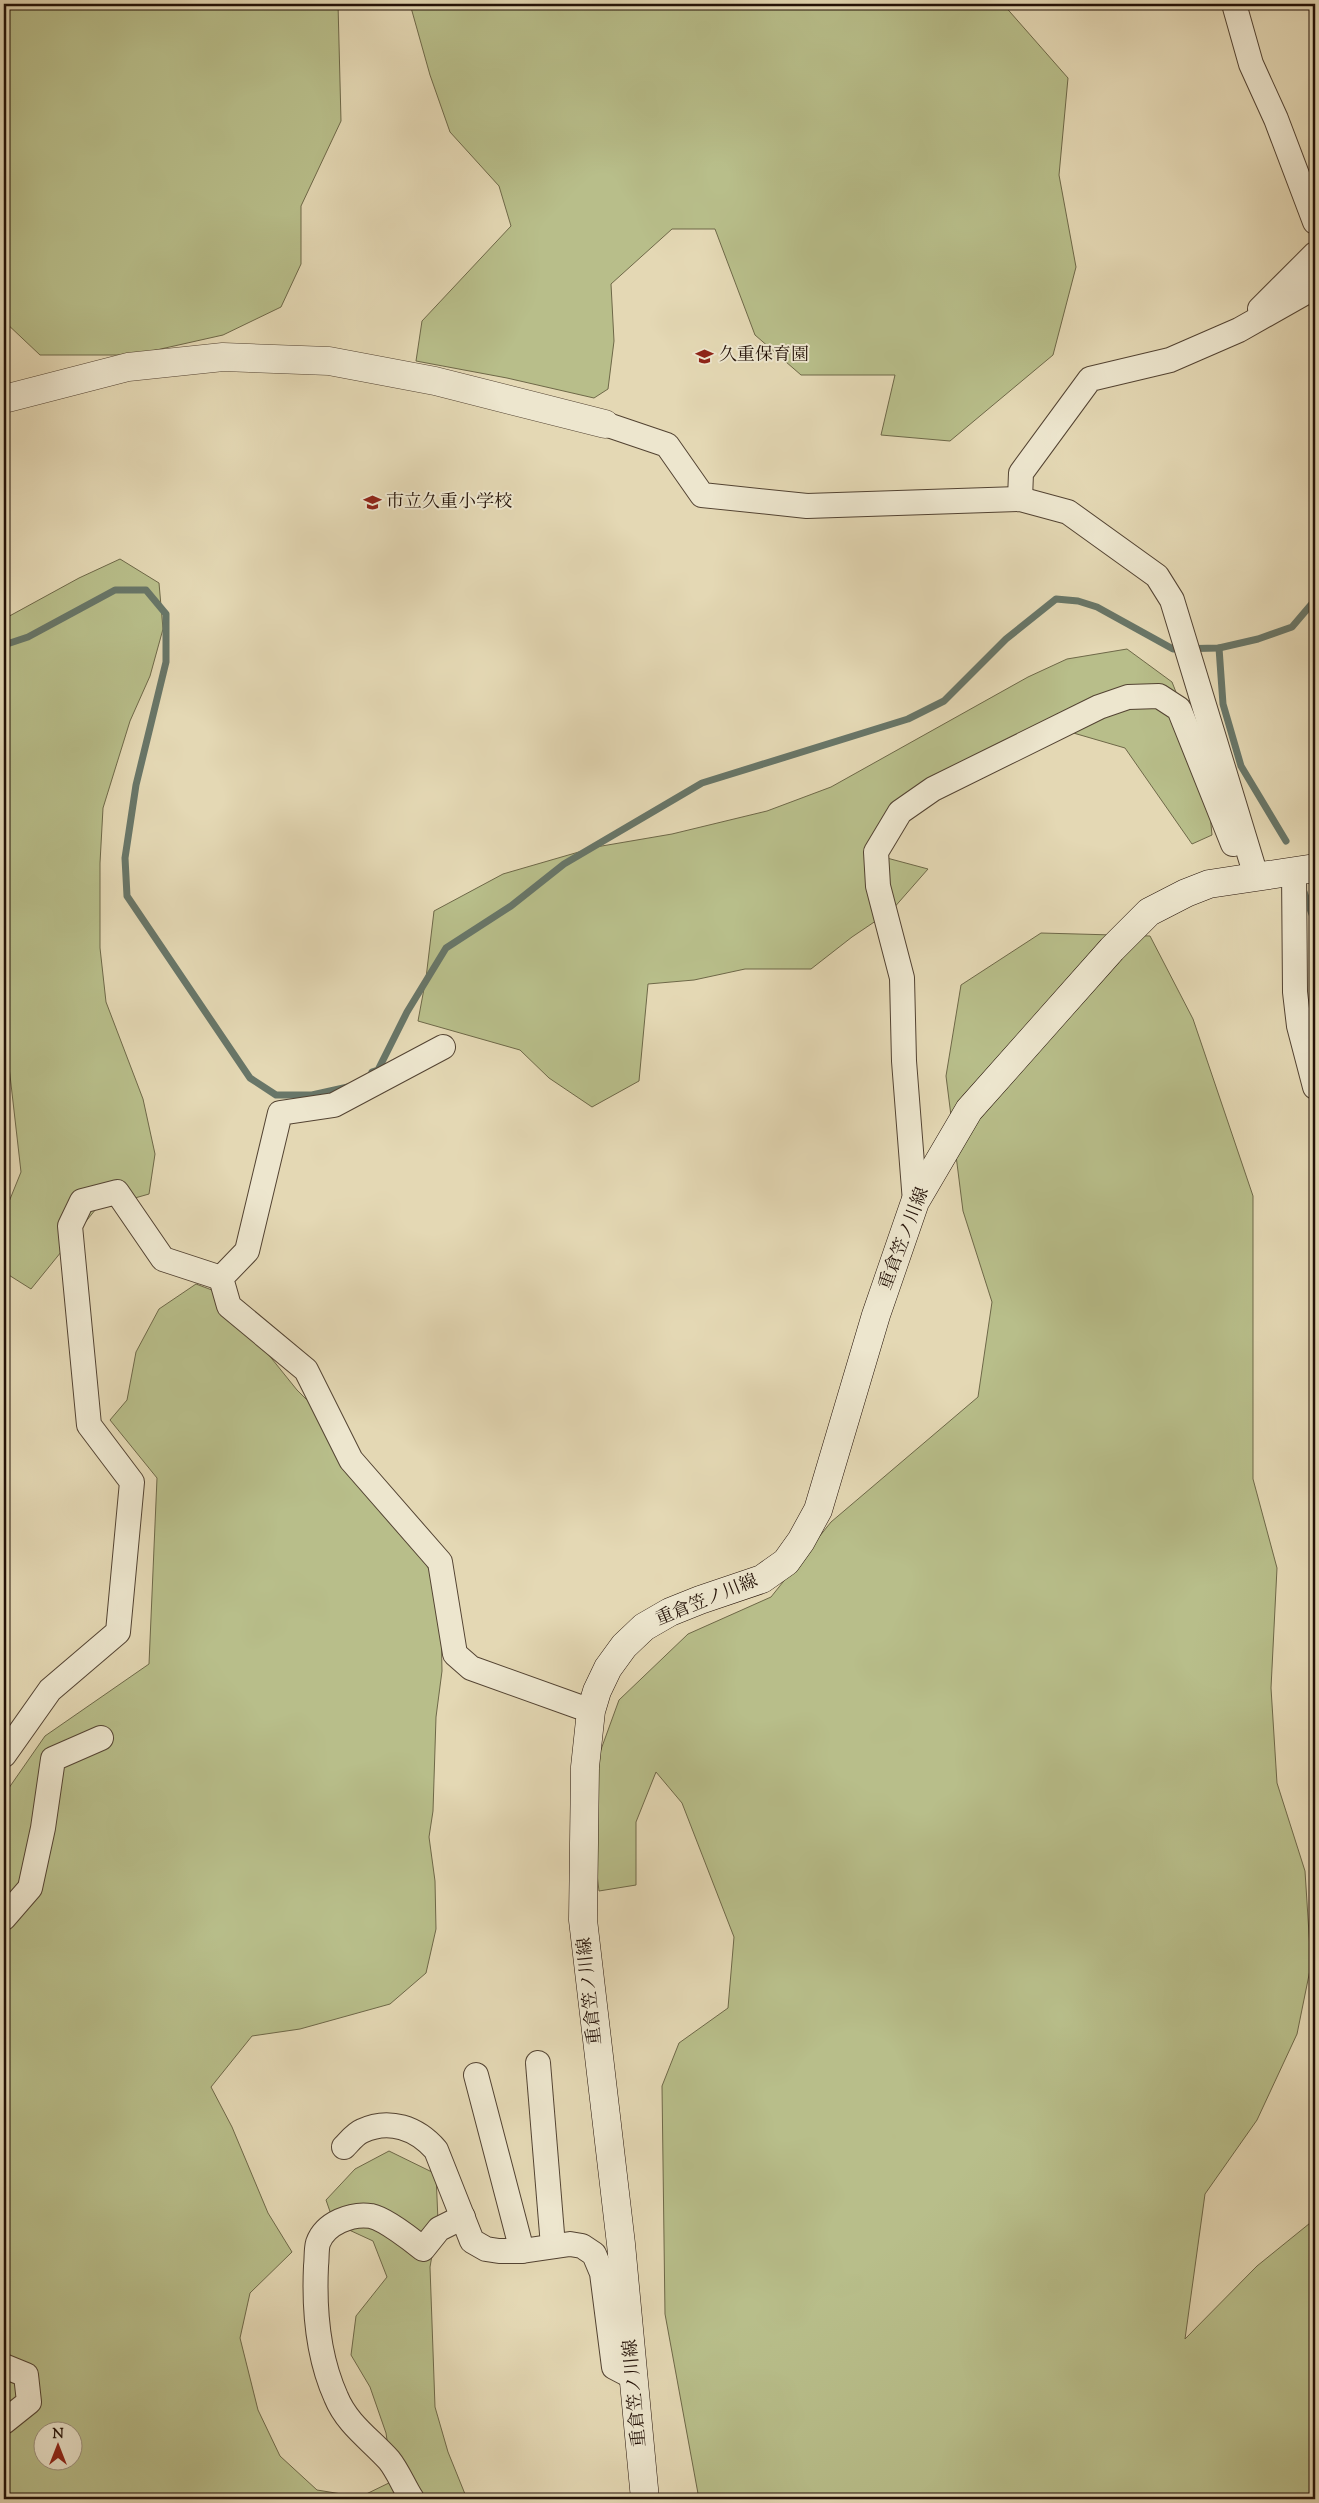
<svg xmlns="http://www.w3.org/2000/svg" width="1319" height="2503" font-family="'Sorts Mill Goudy','Noto Serif JP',serif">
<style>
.green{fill:#b8be8a;stroke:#6e6848;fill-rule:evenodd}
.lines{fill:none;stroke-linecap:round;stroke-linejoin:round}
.stream{stroke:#687668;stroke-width:7}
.minor-casing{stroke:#534332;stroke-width:26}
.tertiary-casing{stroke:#534332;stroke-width:29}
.secondary-casing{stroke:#231107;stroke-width:29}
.minor{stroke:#ede6ce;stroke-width:24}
.tertiary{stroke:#ede6ce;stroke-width:28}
.secondary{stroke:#ede6ce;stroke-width:28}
.labels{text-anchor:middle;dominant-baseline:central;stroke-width:4;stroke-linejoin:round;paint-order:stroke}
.poi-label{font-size:18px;fill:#231107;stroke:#ede6ce;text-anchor:start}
.street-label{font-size:18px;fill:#231107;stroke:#ede6ce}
</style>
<rect width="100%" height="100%" fill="#e4d8b4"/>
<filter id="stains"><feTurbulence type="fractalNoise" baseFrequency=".004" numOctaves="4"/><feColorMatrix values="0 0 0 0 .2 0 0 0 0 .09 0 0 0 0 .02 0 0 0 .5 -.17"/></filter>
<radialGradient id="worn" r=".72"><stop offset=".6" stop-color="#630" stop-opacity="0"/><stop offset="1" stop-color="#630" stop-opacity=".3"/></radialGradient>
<g class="green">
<path d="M4,4H338L341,121L301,206V264L281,307L223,335L134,355H40L4,321Z"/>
<path d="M410,4H1003L1068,78L1059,175L1076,267L1053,355L950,441L881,435L895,375H801L755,335L715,229H672L611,284L614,341L608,389L594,398L507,378L416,361L422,321L511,226L499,186L450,132L430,75Z"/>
<path d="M120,559L159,583L163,629L150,676L130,721L103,808L100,863V948L106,1002L143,1099L155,1154L149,1194L96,1209L31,1289L4,1272V1214L21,1172L7,1049V992L4,972V619L79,578Z"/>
<path d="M1127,649L1172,682L1194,738L1208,794L1212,835L1192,844L1125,748L1070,732L936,782L872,854L928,869L892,910L852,937L811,969H745L694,980L648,984L639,1081L592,1107L549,1078L520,1050L418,1021L426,978L434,911L503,874L596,847L672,834L767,811L831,787L1028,677L1067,659Z"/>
<path d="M1041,933L1150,936L1193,1019L1253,1196V1479L1277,1568L1271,1688L1277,1783L1305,1871L1311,1965L1297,2034L1257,2120L1205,2194L1185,2339L1257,2266L1315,2219V2499H699L665,2314L662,2086L679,2043L728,2008L734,1937L682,1803L656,1772L636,1822V1885L599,1891L587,1788L619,1700L688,1634L771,1597L831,1522L978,1397L992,1302L963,1211L946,1076L961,985Z"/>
<path d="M196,1284L241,1301L268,1354L297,1390L328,1421L410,1535L432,1575L441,1623L442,1671L436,1717L433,1811L429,1837L435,1881L436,1929L426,1973L390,2004L300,2029L252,2036L211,2087L232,2127L268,2213L292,2252L250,2293L240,2338L258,2410L280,2456L317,2490L360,2497L393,2481L386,2433L370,2387L351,2355L356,2316L387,2277L373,2241L334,2223L326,2200L355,2169L389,2151L436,2174L438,2221L430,2267L435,2407L448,2452L467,2499H4V1795L45,1736L149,1664L157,1478L110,1420L127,1400L136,1352L159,1309ZM42,2430H72V2460H42Z"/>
</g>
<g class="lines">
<g class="stream">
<path d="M4,645L28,637L115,590H146L166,614V662L136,785L125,858L127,896L250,1078L276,1095H312L348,1087"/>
<path d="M1219,648L1223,704L1241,766L1286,841"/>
<path d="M1304,892L1313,917H1315"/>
<path d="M372,1072L378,1070L407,1012L446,948L511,906L564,864L702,783L908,719L944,701L1006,639L1056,599L1078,601L1097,607L1173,649L1219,648L1258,639L1292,627L1315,600"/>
</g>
<defs>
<g id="minor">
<path d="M1234,4L1251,64L1276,119L1315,222"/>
<path d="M1260,309L1315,254"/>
<path d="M605,424L667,445L702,495L807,506L1020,499L1068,512L1157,576L1172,600L1256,876"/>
<path d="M1020,499L1021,473L1090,379L1170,360L1239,330L1315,287"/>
<path d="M1294,871L1295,992L1299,1026L1315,1087"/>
<path d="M443,1047L334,1105L280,1113L247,1251L221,1278L229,1306L306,1370L351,1460L440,1562L455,1654L471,1668L591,1711"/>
<path d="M915,1202L904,1061L902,978L878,886L876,852L900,812L933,789L1099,707L1128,697L1159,696L1179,709L1233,844"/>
<path d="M4,1755L50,1690L118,1632L132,1482L89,1425L70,1226L82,1201L117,1192L163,1259L221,1278"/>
<path d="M4,1918L30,1888L43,1828L53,1759L101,1738"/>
<path d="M538,2063L553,2246"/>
<path d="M476,2075L522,2251"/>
<path d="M344,2147C349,2142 355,2134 362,2131C389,2118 417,2128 436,2150L472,2241L486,2249L499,2251H522L570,2244L582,2246L594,2254L602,2273L614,2367L635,2378"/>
<path d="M4,2366L26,2375L29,2402L4,2422"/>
<path d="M412,2499C404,2487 398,2471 389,2460C370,2439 347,2424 336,2397C318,2357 314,2309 316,2266C317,2259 316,2250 318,2243C325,2223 352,2213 371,2216C385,2219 412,2240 423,2249L439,2229L463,2217"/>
</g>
<path id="tertiary" d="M4,399L128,367L223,357L329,361L435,381L605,424"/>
<path id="secondary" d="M645,2499L621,2244L583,1920L585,1767L591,1711L597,1691L608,1668L624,1646L644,1627L670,1612L700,1600L762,1579L786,1562L801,1541L818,1510L876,1315L915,1202L969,1110L1112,949L1149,912L1186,893L1209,884L1315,868"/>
</defs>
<use href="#minor" class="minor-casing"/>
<use href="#tertiary" class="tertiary-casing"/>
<use href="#secondary" class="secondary-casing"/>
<use href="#minor" class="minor"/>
<use href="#tertiary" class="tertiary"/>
<use href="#secondary" class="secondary"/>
</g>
<defs>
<symbol id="school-bare" viewBox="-9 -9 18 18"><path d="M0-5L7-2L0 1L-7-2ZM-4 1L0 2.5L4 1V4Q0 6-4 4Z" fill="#8f2418" stroke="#ede6ce" stroke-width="2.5" paint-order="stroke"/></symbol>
</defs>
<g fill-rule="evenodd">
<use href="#school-bare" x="692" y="344" width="25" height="25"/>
<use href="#school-bare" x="360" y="490" width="25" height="25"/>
</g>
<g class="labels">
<g class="poi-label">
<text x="719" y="356">久重保育園</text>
<text x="386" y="503">市立久重小学校</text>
</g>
<g class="street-label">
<text transform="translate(905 1239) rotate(-69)">重倉笠ノ川線</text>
<text transform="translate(707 1601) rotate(-22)">重倉笠ノ川線</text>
<text transform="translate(591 1991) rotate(-96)">重倉笠ノ川線</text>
<text transform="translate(636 2393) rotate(-95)">重倉笠ノ川線</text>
</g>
</g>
<rect width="1319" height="2503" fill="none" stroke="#e4d8b4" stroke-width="20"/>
<rect x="5" y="5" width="1309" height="2493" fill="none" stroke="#231107" stroke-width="2.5"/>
<rect x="10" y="10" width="1299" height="2483" fill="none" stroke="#231107"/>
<g transform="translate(58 2446)"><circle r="24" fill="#ede6ce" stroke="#9c917e"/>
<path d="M0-4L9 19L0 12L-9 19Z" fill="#8f2418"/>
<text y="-8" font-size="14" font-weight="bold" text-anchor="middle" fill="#231107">N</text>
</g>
<rect width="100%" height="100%" filter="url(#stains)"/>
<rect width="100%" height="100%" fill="url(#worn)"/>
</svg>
